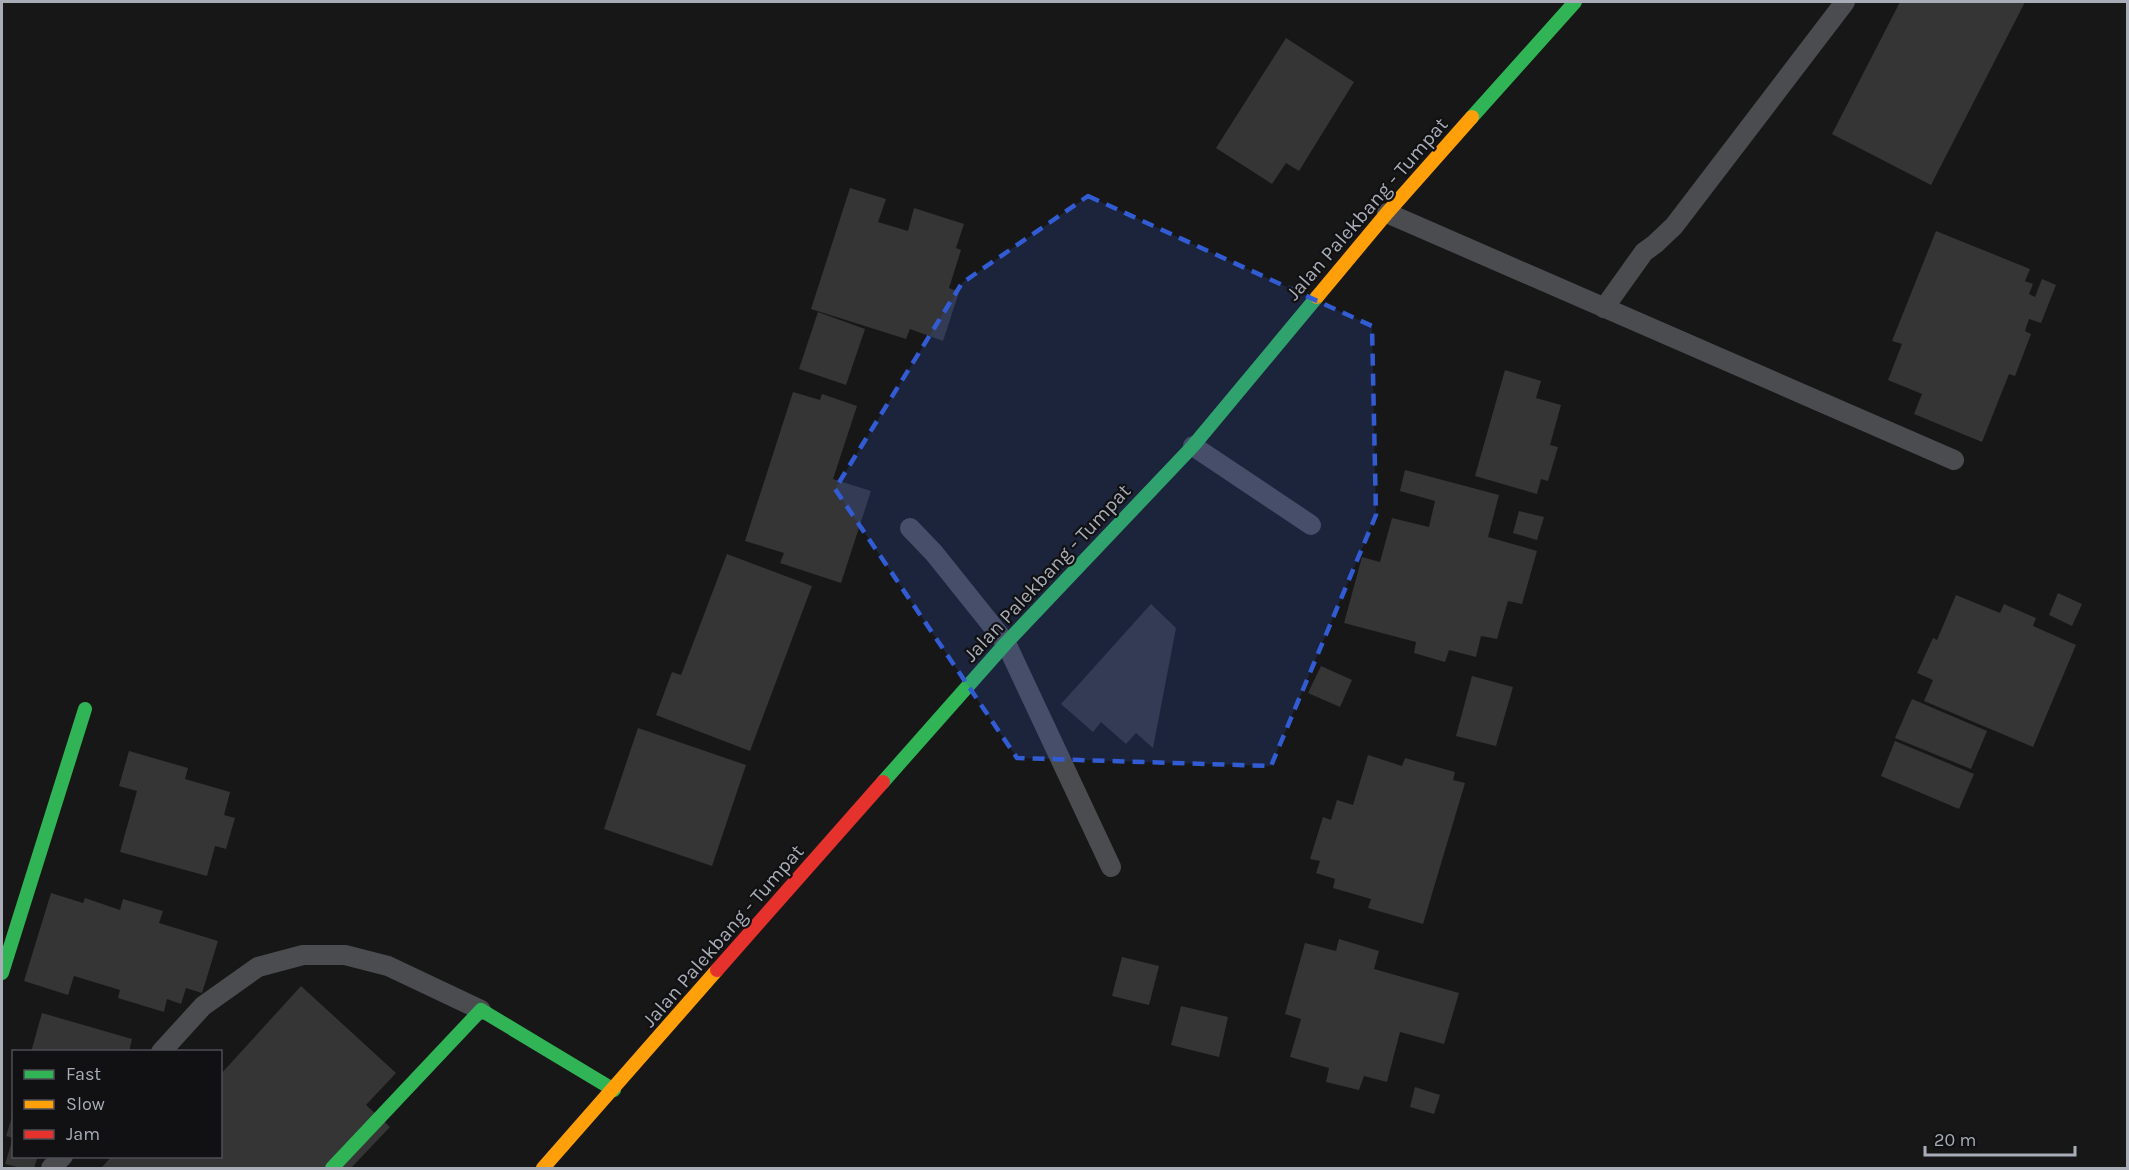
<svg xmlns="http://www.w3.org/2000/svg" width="2129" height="1170" font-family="Karla,sans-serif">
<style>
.building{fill:#353536}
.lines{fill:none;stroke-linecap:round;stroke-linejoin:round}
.lane{stroke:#4b4c50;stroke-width:20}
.fast{stroke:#30b455;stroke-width:14}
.slow{stroke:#ff9f0a;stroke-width:14}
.jam{stroke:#e5322d;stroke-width:14}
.marked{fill:#325cd3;fill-opacity:0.2;stroke:#325cd3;stroke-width:4.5;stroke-dasharray:12 8;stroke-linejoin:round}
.labels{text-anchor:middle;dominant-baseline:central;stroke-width:4.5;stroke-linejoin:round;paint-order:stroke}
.street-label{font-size:20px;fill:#a8adb8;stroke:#111113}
</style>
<rect width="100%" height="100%" fill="#171717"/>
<g class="building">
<path d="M1900,2H2025L1931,185L1832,134Z"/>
<path d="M1286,38L1354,82L1299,171L1286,163L1272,184L1216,148Z"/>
<path d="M850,188L886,199L878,222L908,231L914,208L964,224L956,248L961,250L949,288L959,292L943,341L910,329L906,339L811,309Z"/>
<path d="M1936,231L2030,269L2025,281L2033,284L2029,294L2035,297L2042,279L2056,285L2041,323L2029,319L2025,331L2031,334L2015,376L2009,374L1982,442L1914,414L1922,394L1888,380L1902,344L1892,341Z"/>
<path d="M818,312L865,329L846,385L799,369Z"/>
<path d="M1505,370L1541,381L1536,398L1561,405L1550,445L1558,447L1548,481L1541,479L1537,494L1475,476Z"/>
<path d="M793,392L820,400L822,394L857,406L833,479L871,491L841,583L780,563L784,553L745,541Z"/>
<path d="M1405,470L1499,495L1488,537L1537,551L1522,604L1508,601L1497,639L1481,636L1476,657L1449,650L1445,662L1414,653L1416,642L1344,623L1362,557L1380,562L1392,518L1429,527L1435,501L1400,491Z"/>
<path d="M1519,511L1544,517L1537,540L1513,533Z"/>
<path d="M727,554L812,586L750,751L656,715L672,672L681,675Z"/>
<path d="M2058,593L2082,604L2072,626L2049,615Z"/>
<path d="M1956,595L2000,613L2004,604L2036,618L2033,626L2076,645L2033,747L1924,701L1933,680L1917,673L1933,638L1937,640Z"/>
<path d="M1151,604L1176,628L1153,748L1136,733L1126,744L1101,722L1093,732L1061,704Z"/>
<path d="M1321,666L1352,680L1340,707L1308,693Z"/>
<path d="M1472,676L1513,687L1496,746L1456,736Z"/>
<path d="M1912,699L1987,731L1971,769L1895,738Z"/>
<path d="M638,728L746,765L712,866L604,829Z"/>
<path d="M1895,741L1974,774L1959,809L1881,776Z"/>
<path d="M129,751L188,768L185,779L230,792L224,815L235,818L226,849L215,846L207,876L120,852L137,791L119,786Z"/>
<path d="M1368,755L1402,766L1405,758L1455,772L1453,780L1465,783L1423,924L1368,908L1371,899L1333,888L1335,879L1316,873L1320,861L1310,859L1323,817L1331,820L1337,800L1353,805Z"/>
<path d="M51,893L83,903L85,898L120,910L123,899L163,911L159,923L218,941L202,993L186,988L181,1004L167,999L164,1012L118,998L120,990L74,976L68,995L24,981Z"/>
<path d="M1339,939L1379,951L1374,969L1459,993L1444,1044L1400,1032L1387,1082L1364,1076L1359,1090L1326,1082L1329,1068L1290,1057L1301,1019L1285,1014L1305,943L1336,951Z"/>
<path d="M1122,957L1159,966L1149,1005L1112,996Z"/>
<path d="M301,986L396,1073L366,1105L390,1127L351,1168H101L112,1156H220V1075Z"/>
<path d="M1181,1006L1228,1017L1219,1057L1171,1045Z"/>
<path d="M42,1013L132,1039L129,1052H31Z"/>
<path d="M1415,1087L1440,1095L1434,1114L1410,1107Z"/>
<path d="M13,1114L14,1156H38L34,1168H21L5,1164L13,1138L6,1136Z"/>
</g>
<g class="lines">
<g class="lane">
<path d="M1387,213L1954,460"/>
<path d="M1604,308L1644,252L1655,244L1674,226L1845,2"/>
<path d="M1193,446L1311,525"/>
<path d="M910,528L934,553L1006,643L1111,867"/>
<path d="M161,1052L203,1006L258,967L303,955H345L388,966L481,1010"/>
<path d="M51,1168L63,1156"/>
</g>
<g class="fast">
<path d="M1472,117L1575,2"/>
<path d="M883,782L1006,643L1193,446L1317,297"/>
<path d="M2,973L85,709"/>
<path d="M332,1168L481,1010L614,1090"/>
</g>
<g class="slow">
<path d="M1317,297L1387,213L1472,117"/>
<path d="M543,1168L717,970"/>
</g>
<path class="jam" d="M717,970L883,782"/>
</g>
<path class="marked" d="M1088,196L1372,326L1376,515L1271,766L1017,758L835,489L962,283Z"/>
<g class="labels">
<g class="street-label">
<text transform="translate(1367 209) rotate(-49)">Jalan Palekbang - Tumpat</text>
<text transform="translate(1047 573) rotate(-47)">Jalan Palekbang - Tumpat</text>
<text transform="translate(723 936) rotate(-49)">Jalan Palekbang - Tumpat</text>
</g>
</g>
<rect width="2129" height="1170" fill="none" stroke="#a8adb8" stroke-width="6"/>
<rect x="12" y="1050" width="210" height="108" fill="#111113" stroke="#4d4f55" stroke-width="1.5"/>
<rect x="24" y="1070" width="30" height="9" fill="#30b455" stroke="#4d4f55" stroke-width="1.5"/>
<text x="66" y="1080" font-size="18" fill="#a8adb8">Fast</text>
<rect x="24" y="1100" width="30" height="9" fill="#ff9f0a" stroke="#4d4f55" stroke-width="1.5"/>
<text x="66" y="1110" font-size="18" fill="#a8adb8">Slow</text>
<rect x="24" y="1130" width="30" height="9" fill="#e5322d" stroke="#4d4f55" stroke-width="1.5"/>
<text x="66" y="1140" font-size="18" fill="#a8adb8">Jam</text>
<path d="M1925 1146v9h150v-9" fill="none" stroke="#a8adb8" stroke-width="3"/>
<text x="1934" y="1146" font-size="18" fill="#a8adb8" stroke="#111113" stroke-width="4.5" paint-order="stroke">20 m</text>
</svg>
